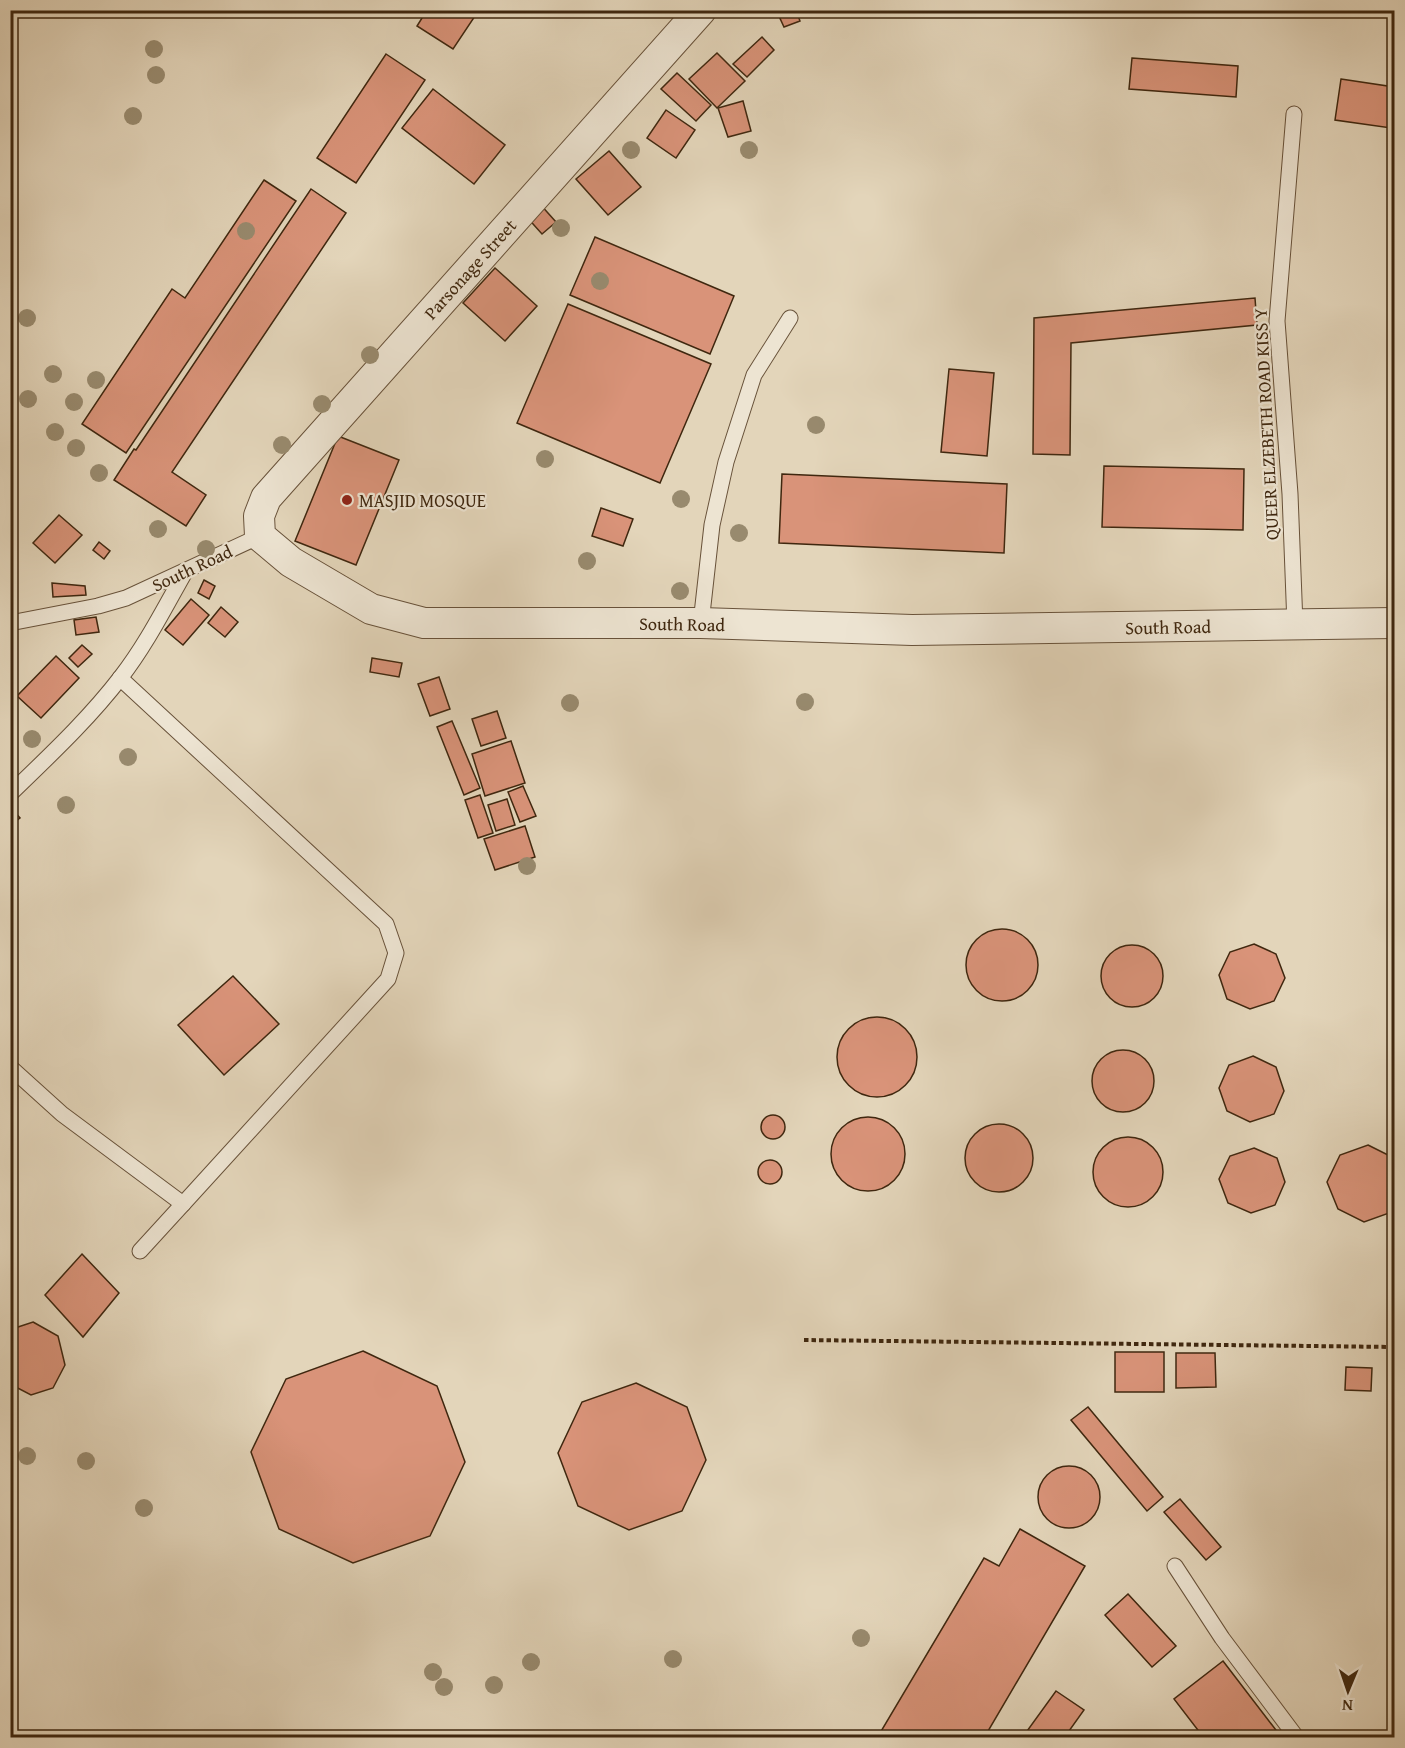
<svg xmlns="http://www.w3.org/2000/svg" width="1405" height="1748" font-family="'Gentium Book Plus',serif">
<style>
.building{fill:#d99379;stroke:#3f270f;stroke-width:1.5}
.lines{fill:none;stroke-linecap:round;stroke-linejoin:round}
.lane-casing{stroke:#68523a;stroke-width:17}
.street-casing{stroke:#68523a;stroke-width:32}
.path{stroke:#3f270f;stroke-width:4;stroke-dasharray:4.5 3;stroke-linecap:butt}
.lane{stroke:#ede4d2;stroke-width:15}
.street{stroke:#ede4d2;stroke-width:30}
.tree{fill:#988a6e}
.poi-dot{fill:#8f2418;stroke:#ede4d2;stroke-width:2}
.labels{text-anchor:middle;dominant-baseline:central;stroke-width:4.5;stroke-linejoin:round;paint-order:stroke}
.street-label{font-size:18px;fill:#3f270f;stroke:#ede4d2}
.poi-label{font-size:18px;fill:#3f270f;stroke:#ede4d2;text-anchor:start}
</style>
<rect width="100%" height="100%" fill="#e3d5ba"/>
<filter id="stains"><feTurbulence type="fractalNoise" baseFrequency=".00333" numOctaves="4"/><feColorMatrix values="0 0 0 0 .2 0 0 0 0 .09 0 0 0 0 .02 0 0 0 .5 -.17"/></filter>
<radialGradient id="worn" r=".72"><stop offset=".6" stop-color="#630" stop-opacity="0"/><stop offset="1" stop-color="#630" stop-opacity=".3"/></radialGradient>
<g class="building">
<path d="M427,10H479L453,49L417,26Z"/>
<path d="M786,10H796L800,21L784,27L778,14Z"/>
<path d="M1350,10H1394V14Z"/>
<path d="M762,37L774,50L747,77L733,64Z"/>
<path d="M717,53L745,81L717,108L689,79Z"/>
<path d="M386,54L425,80L356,183L317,158Z"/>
<path d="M1132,58L1238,66L1236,97L1129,89Z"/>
<path d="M677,73L711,105L696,121L661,89Z"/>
<path d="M1341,79L1394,87V106L1391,128L1335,120Z"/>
<path d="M433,89L505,145L474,184L402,128Z"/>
<path d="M743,101L751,131L728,137L718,108Z"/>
<path d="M666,110L695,130L676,158L647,138Z"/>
<path d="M609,151L641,187L608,215L576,179Z"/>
<path d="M264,180L296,201L126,453L82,424L172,289L185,298Z"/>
<path d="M311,189L346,213L172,472L206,495L186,526L114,480L134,449L136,450Z"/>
<path d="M539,203L556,222L542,234L525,215Z"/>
<path d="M595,237L734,296L710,354L570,295Z"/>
<path d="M495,268L537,306L505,341L463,303Z"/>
<path d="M1255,298L1257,325L1071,343L1070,455L1033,454L1034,318Z"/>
<path d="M568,304L711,364L660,483L517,423Z"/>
<path d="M949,369L994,373L987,456L941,452Z"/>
<path d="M338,436L399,460L356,565L295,541Z"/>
<path d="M1104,466L1244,469L1243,530L1102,527Z"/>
<path d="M782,474L1007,484L1004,553L779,543Z"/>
<path d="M601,508L633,519L623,546L592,536Z"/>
<path d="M59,515L82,535L55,563L33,543Z"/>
<path d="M99,542L110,551L104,559L93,550Z"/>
<path d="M204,580L215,586L209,599L198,593Z"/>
<path d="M52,583L85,586L86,595L53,597Z"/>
<path d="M191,599L209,615L183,645L165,630Z"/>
<path d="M221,607L238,622L225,637L208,623Z"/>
<path d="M96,617L99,632L76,635L74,620Z"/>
<path d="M82,645L92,654L78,667L69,658Z"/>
<path d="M56,656L79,678L41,718L17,696Z"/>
<path d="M372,658L402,663L399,677L370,672Z"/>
<path d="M439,677L450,709L430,716L418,684Z"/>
<path d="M497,711L506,738L481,746L472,719Z"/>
<path d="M452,721L480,788L464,795L437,727Z"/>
<path d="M511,741L525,783L485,796L472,754Z"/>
<path d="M523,786L536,816L520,822L508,792Z"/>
<path d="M480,795L493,833L478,838L465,800Z"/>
<path d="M507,799L515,825L496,831L488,805Z"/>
<path d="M12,809L20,818L10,826V810Z"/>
<path d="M525,826L535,857L495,870L484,839Z"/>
<circle cx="1002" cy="965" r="36"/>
<path d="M1254,944L1276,954L1285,978L1274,1001L1250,1009L1227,999L1219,975L1230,952Z"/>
<circle cx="1132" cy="976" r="31"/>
<path d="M233,976L279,1024L224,1075L178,1025Z"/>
<circle cx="877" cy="1057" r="40"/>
<circle cx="1123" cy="1081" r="31"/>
<path d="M1253,1056L1276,1067L1284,1091L1274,1114L1250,1122L1227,1111L1219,1088L1229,1065Z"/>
<circle cx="773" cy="1127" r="12"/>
<circle cx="868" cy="1154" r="37"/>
<circle cx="999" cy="1158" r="34"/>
<circle cx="1128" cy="1172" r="35"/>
<path d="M1368,1145L1394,1158V1207L1392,1212L1364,1222L1338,1209L1327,1182L1340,1155Z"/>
<path d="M1254,1148L1277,1158L1285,1182L1275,1205L1251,1213L1228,1203L1219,1179L1230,1156Z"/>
<circle cx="770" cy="1172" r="12"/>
<path d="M82,1254L119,1293L83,1337L45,1295Z"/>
<path d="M33,1322L58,1336L65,1365L53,1388L31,1395L10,1384V1331L12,1329Z"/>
<path d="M363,1351L437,1386L465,1462L430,1536L353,1563L279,1529L251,1452L286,1379Z"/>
<rect x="1115" y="1352" width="49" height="40"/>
<path d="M1176,1353H1215L1216,1387L1176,1388Z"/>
<path d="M1346,1367L1372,1368L1371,1391L1345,1390Z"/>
<path d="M636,1383L687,1407L706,1460L682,1511L629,1530L578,1506L558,1453L582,1402Z"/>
<path d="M1088,1407L1163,1497L1147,1511L1071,1420Z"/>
<circle cx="1069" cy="1497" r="31"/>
<path d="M1180,1499L1221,1547L1206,1560L1164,1512Z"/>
<path d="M1020,1529L1085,1566L984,1738H877L984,1558L999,1566Z"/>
<path d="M1128,1594L1176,1646L1152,1667L1105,1615Z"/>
<path d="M1223,1661L1282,1738H1204L1174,1699Z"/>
<path d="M1056,1691L1084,1710L1064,1738H1022Z"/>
</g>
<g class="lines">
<defs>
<g id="lane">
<path d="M1294,114L1277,321L1290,494L1295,625"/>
<path d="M10,623L98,606L126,598L260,536"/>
<path d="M701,623L712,525L726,462L754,375L790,318"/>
<path d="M10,794C48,757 88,720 121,677C146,645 165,607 185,572"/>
<path d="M10,1067L62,1114L183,1204L388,979L396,953L386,924L120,678"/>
<path d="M140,1251L183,1204"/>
<path d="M1175,1566L1222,1638L1297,1738"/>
</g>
<path id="street" d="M701,10L266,498L259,516L260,536L291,562L371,609L424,623H701L912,630L1394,623"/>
</defs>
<use href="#lane" class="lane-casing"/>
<use href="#street" class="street-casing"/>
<path class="path" d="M804,1340L1394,1347"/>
<use href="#lane" class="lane"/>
<use href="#street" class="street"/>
</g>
<g class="tree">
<circle cx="154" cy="49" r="9"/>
<circle cx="156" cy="75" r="9"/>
<circle cx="133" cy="116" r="9"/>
<circle cx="631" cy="150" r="9"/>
<circle cx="749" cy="150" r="9"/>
<circle cx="561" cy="228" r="9"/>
<circle cx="246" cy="231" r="9"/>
<circle cx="600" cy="281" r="9"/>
<circle cx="27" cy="318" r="9"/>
<circle cx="370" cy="355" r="9"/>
<circle cx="53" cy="374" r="9"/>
<circle cx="96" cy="380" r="9"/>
<circle cx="28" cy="399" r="9"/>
<circle cx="74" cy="402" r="9"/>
<circle cx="322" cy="404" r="9"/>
<circle cx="816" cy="425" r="9"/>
<circle cx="55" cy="432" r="9"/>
<circle cx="282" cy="445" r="9"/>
<circle cx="76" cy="448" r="9"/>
<circle cx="545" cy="459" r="9"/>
<circle cx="99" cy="473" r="9"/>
<circle cx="681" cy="499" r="9"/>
<circle cx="158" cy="529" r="9"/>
<circle cx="739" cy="533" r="9"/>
<circle cx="206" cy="549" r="9"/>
<circle cx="587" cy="561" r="9"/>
<circle cx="680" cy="591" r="9"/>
<circle cx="805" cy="702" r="9"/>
<circle cx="570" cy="703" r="9"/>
<circle cx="32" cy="739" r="9"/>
<circle cx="128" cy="757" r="9"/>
<circle cx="66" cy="805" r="9"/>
<circle cx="527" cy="866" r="9"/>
<circle cx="27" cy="1456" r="9"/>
<circle cx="86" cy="1461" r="9"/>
<circle cx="144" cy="1508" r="9"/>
<circle cx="861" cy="1638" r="9"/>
<circle cx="673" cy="1659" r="9"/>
<circle cx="531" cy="1662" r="9"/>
<circle cx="433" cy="1672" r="9"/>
<circle cx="494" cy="1685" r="9"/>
<circle cx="444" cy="1687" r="9"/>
</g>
<circle class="poi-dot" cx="347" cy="500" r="6"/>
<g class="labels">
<g class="street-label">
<text transform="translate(470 269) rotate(-48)">Parsonage Street</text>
<text transform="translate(1266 424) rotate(-93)">QUEER ELZEBETH ROAD KISS Y</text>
<text transform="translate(192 568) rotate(-25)">South Road</text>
<text transform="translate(682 624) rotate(1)">South Road</text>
<text transform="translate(1168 627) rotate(-1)">South Road</text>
</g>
<g class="poi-label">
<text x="359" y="500">MASJID MOSQUE</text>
</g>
</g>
<rect width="1405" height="1748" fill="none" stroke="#e3d5ba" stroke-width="36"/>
<rect x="12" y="12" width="1381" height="1724" fill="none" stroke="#3f270f" stroke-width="3"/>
<rect x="18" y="18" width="1369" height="1712" fill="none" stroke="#3f270f" stroke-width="1.5"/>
<g transform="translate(1348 1691) rotate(182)" stroke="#ede4d2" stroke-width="4.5" paint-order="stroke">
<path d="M0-4.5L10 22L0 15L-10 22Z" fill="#3f270f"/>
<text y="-9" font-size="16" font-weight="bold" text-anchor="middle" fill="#3f270f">N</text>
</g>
<rect width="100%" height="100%" filter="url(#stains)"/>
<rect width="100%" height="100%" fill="url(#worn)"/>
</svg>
